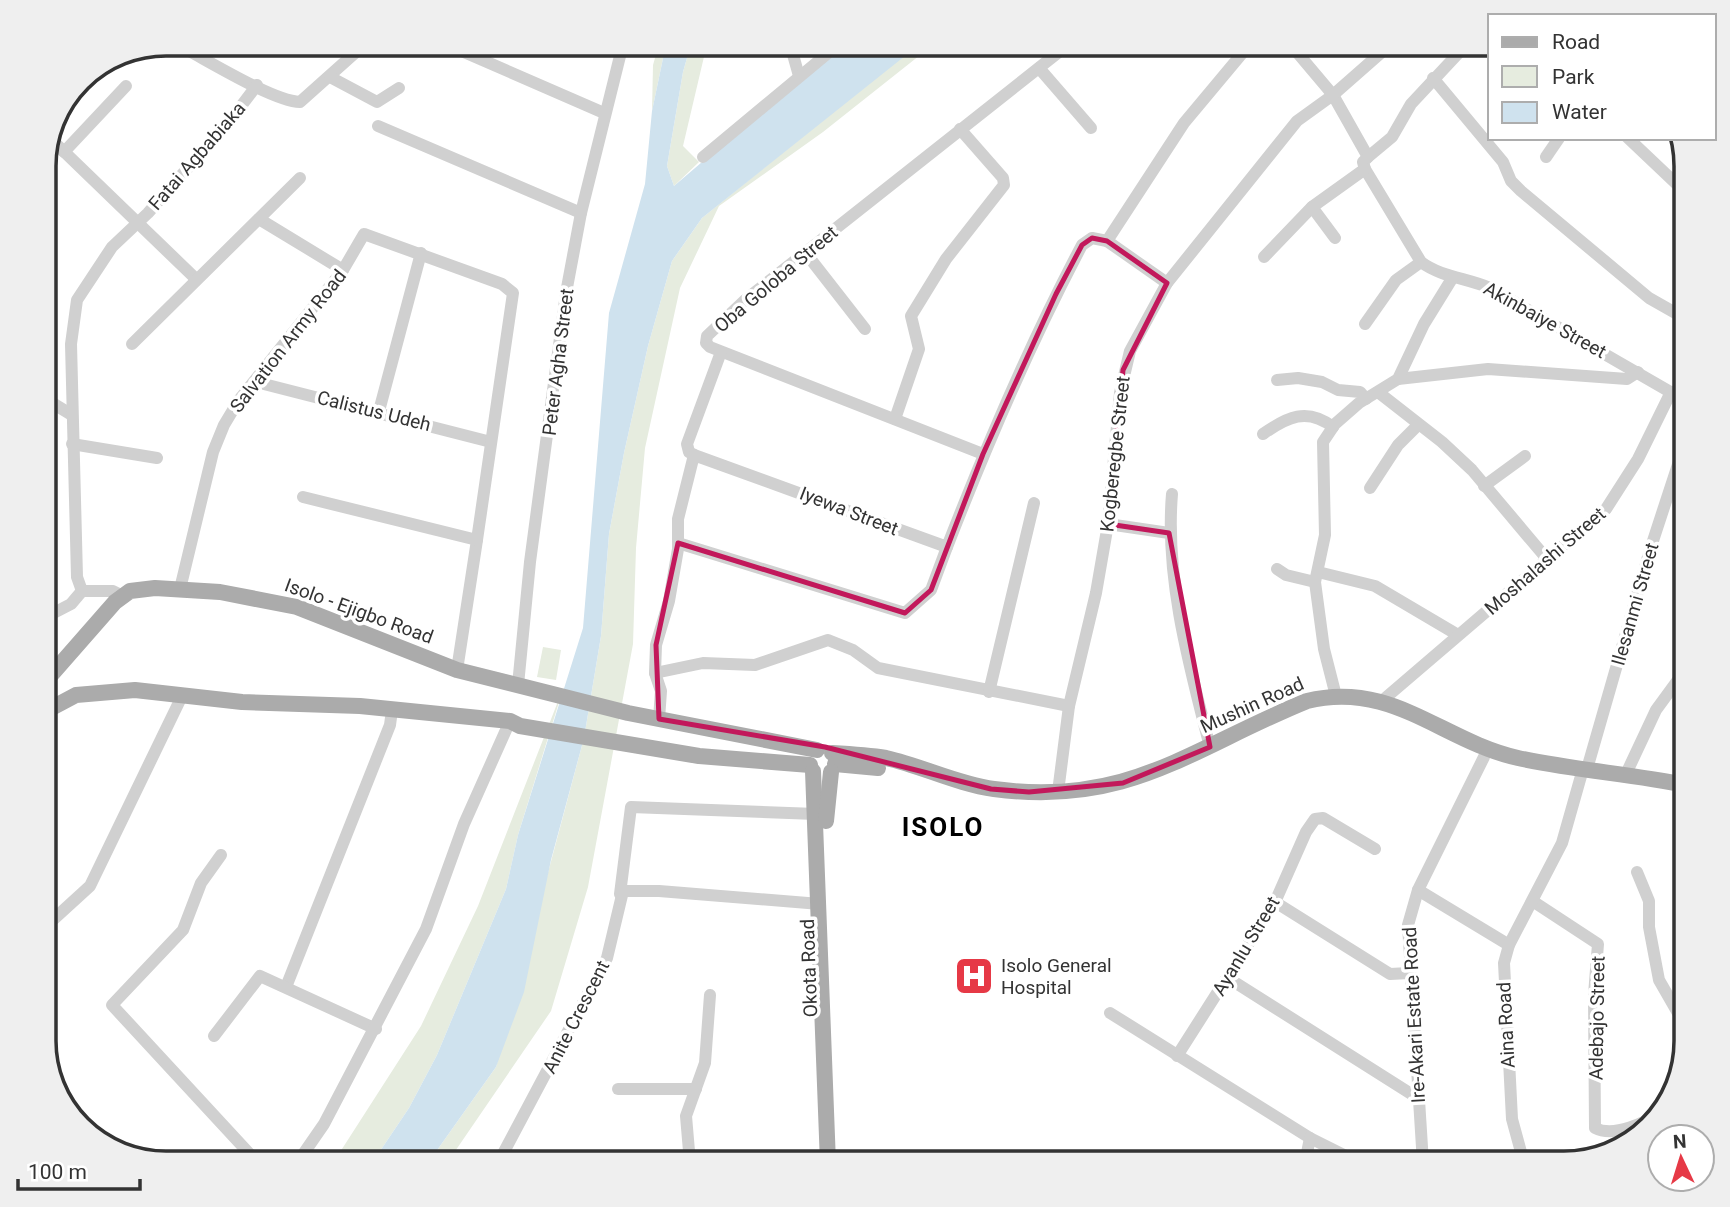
<svg xmlns="http://www.w3.org/2000/svg" width="1730" height="1207" font-family="Roboto,sans-serif">
<style>
.green{fill:#e6ecdf}
.water{fill:#cfe2ee}
.lines{fill:none;stroke-linecap:round;stroke-linejoin:round}
.minor{stroke:#d0d0d0;stroke-width:12}
.major{stroke:#ababab;stroke-width:16}
.marked{fill:none;stroke:#c2185b;stroke-width:5;stroke-linejoin:round}
.labels{text-anchor:middle;dominant-baseline:central;stroke-width:7;stroke-linejoin:round;paint-order:stroke}
.street-label{font-size:19px;fill:#333;stroke:#fff}
.poi-label{font-size:19px;fill:#333;stroke:#fff;text-anchor:start}
.district-label{font-size:26px;font-weight:bold;letter-spacing:2px;fill:#000;stroke:#fff}
.rim{fill:none;stroke:#333;stroke-width:3.5}
</style>
<rect width="100%" height="100%" fill="#fff"/>
<g class="green">
<path d="M659,44H666L652,111L653,65Z"/>
<path d="M691,44H707L683,146L699,162L674,186L667,166L683,72Z"/>
<path d="M917,44H934L823,132L719,206L680,288L645,448L636,548L633,644L588,887L551,1011L447,1163H428L496,1067L584,738L601,636L609,534L624,453L648,346L672,261L702,218Z"/>
<path d="M543,647L561,650L556,680L537,677Z"/>
<path d="M564,686L518,835L506,889L437,1055L409,1108L372,1163H333L421,1026L478,906Z"/>
</g>
<path class="water" d="M666,44H691L683,72L667,166L674,186L840,44H920L702,218L672,261L648,346L624,453L609,534L601,636L584,738L551,860L524,992L496,1067L428,1163H372L409,1108L437,1055L506,889L518,835L583,628L609,313L645,184L652,111Z"/>
<g class="lines">
<g class="minor">
<path d="M176,44C204,58 272,101 300,102L365,44"/>
<path d="M790,44L799,76"/>
<path d="M1290,44L1333,95L1368,157L1363,162L1365,169L1421,262C1441,277 1467,278 1490,288L1686,401"/>
<path d="M457,49L604,113"/>
<path d="M1039,68L1091,128"/>
<path d="M330,77L377,102L399,88"/>
<path d="M1433,78L1503,162L1511,181L1521,191L1649,298L1686,319"/>
<path d="M378,126L581,213"/>
<path d="M1628,138L1686,193"/>
<path d="M52,140L196,279"/>
<path d="M64,152L126,86"/>
<path d="M703,157L839,44"/>
<path d="M1368,157L1392,137L1411,104L1467,44"/>
<path d="M1546,157L1559,138"/>
<path d="M1312,207L1335,238"/>
<path d="M259,219L343,270"/>
<path d="M1107,241L1167,283"/>
<path d="M805,252L865,329"/>
<path d="M1264,257L1312,207L1365,169"/>
<path d="M1365,324L1396,280L1421,262"/>
<path d="M132,344L300,178"/>
<path d="M1398,379L1488,369L1627,379L1638,372"/>
<path d="M1277,380L1298,378L1322,382L1338,390L1360,392L1366,399"/>
<path d="M256,382L491,442"/>
<path d="M1378,392L1442,442L1472,470L1547,559"/>
<path d="M44,398L72,415"/>
<path d="M379,411L421,253"/>
<path d="M895,419L919,349L911,316L946,259L1004,185L1003,178L960,129"/>
<path d="M1263,434C1287,417 1307,407 1333,427"/>
<path d="M72,444L157,458"/>
<path d="M983,454L710,347L706,343L707,336L744,301L1069,44"/>
<path d="M694,455L689,452L687,444L721,352"/>
<path d="M1484,486L1525,456"/>
<path d="M1370,488L1398,445L1418,425"/>
<path d="M1172,494C1165,578 1189,665 1210,747"/>
<path d="M303,497L477,540L457,670"/>
<path d="M1108,524L1169,533"/>
<path d="M678,543L905,613L931,590L947,547"/>
<path d="M1277,569L1286,575L1315,582"/>
<path d="M1318,572L1375,586L1458,635"/>
<path d="M180,589L213,452L224,425L239,400L343,270L364,234L502,284L513,293L477,540"/>
<path d="M123,596L113,591H82L77,577L71,344L77,300L112,247L148,213L232,118L257,85"/>
<path d="M44,618L71,604L82,591"/>
<path d="M655,673L703,663L755,665L828,640L853,650L878,668L1069,706"/>
<path d="M518,685L530,562L566,293L581,213L623,44"/>
<path d="M989,692L1034,503"/>
<path d="M1336,696L1324,649L1315,582L1325,535L1323,442L1335,424L1359,403L1398,379L1424,324L1453,277"/>
<path d="M1383,700L1606,509L1638,459L1671,392"/>
<path d="M659,719L661,691L655,673L656,645L669,601L678,549V519L694,455L947,547C987,444 1030,343 1082,245L1092,238L1107,241L1184,123L1250,44"/>
<path d="M1587,769L1650,550L1686,440"/>
<path d="M1626,774L1656,710L1686,669"/>
<path d="M1058,792L1069,706L1096,593L1108,524L1120,393L1130,351L1167,283L1297,121L1333,95L1391,44"/>
<path d="M221,855L201,883L183,930L112,1005L258,1163"/>
<path d="M1637,872L1649,901V927L1659,980L1686,1027"/>
<path d="M1418,890L1509,945"/>
<path d="M620,894L631,807L816,814"/>
<path d="M1275,902L1390,974L1409,973"/>
<path d="M1534,902L1598,944L1594,995L1595,1128C1614,1138 1646,1122 1663,1112"/>
<path d="M44,928L90,886L182,696"/>
<path d="M1228,978L1416,1097"/>
<path d="M286,987L390,725L392,710"/>
<path d="M1110,1013L1310,1138L1360,1163"/>
<path d="M214,1036L260,976L376,1029"/>
<path d="M1177,1056L1275,902L1306,832L1315,819L1323,818L1375,849"/>
<path d="M618,1089H696"/>
<path d="M297,1163L324,1124L426,929L464,824L510,721"/>
<path d="M498,1163L607,958L623,891H659L820,904"/>
<path d="M690,1163L686,1116L705,1063L710,995"/>
<path d="M1305,1163L1310,1138"/>
<path d="M1423,1163L1408,925L1418,890L1484,757"/>
<path d="M1524,1163L1512,1119L1504,963L1509,945L1562,843L1581,776"/>
</g>
<g class="major">
<path d="M44,683L115,602L130,591L155,588L220,592L297,607L457,670L628,713L817,750"/>
<path d="M44,712L76,695L135,690L242,702L360,706L510,721L520,726L699,756L810,765"/>
<path d="M832,753C850,754 868,755 886,758C922,766 957,784 994,789C1129,807 1191,748 1307,701C1392,680 1442,741 1518,758C1573,770 1631,774 1686,785"/>
<path d="M835,764L878,768"/>
<path d="M813,771L828,1163"/>
<path d="M826,821L831,772"/>
</g>
</g>
<path class="marked" d="M1092,238L1107,241L1167,283L1123,370L1108,524L1169,533L1210,747L1123,783L1029,792L991,789L825,747L659,719L656,645L678,543L905,613L931,590L983,454L1056,294L1082,245Z"/>
<defs>
<symbol id="hospital-square" viewBox="-11 -11 22 22"><rect x="-9" y="-9" width="18" height="18" rx="4" fill="#e63946" stroke="#fff"/><path d="M-5-5h3v3.5h4V-5h3V5h-3V1.5h-4V5h-3Z" fill="#fff"/></symbol>
</defs>
<g fill-rule="evenodd">
<use href="#hospital-square" x="952" y="954" width="44" height="44"/>
</g>
<g class="labels">
<g class="street-label">
<text transform="translate(197 156) rotate(-49)">Fatai Agbabiaka</text>
<text transform="translate(776 279) rotate(-40)">Oba Goloba Street</text>
<text transform="translate(1545 320) rotate(29)">Akinbaiye Street</text>
<text transform="translate(288 341) rotate(-52)">Salvation Army Road</text>
<text transform="translate(558 362) rotate(-83)">Peter Agha Street</text>
<text transform="translate(374 411) rotate(14)">Calistus Udeh</text>
<text transform="translate(1115 454) rotate(-84)">Kogberegbe Street</text>
<text transform="translate(849 511) rotate(21)">Iyewa Street</text>
<text transform="translate(1545 561) rotate(-41)">Moshalashi Street</text>
<text transform="translate(1635 604) rotate(-74)">Ilesanmi Street</text>
<text transform="translate(359 611) rotate(20)">Isolo - Ejigbo Road</text>
<text transform="translate(1252 705) rotate(-24)">Mushin Road</text>
<text transform="translate(1246 946) rotate(-59)">Ayanlu Street</text>
<text transform="translate(809 968) rotate(-92)">Okota Road</text>
<text transform="translate(1414 1015) rotate(-93)">Ire-Akari Estate Road</text>
<text transform="translate(576 1017) rotate(-63)">Anite Crescent</text>
<text transform="translate(1597 1018) rotate(-89)">Adebajo Street</text>
<text transform="translate(1506 1025) rotate(-93)">Aina Road</text>
</g>
<g class="poi-label">
<text x="1001" y="965">Isolo General<tspan x="1001" dy="22">Hospital</tspan></text>
</g>
<g class="district-label">
<text x="943" y="827">ISOLO</text>
</g>
</g>
<path d="M0 0H1730V1207H0ZM166 56H1564A110 110 0 0 1 1674 166V1041A110 110 0 0 1 1564 1151H166A110 110 0 0 1 56 1041V166A110 110 0 0 1 166 56Z" fill="#efefef" fill-rule="evenodd"/>
<path class="rim" d="M166 56H1564A110 110 0 0 1 1674 166V1041A110 110 0 0 1 1564 1151H166A110 110 0 0 1 56 1041V166A110 110 0 0 1 166 56Z"/>
<rect x="1488" y="14" width="228" height="126" fill="#ffffff" stroke="#adadad" stroke-width="2"/>
<rect x="1502" y="37" width="35" height="10" fill="#ababab" stroke="#adadad" stroke-width="2"/>
<text x="1552" y="49" font-size="21" fill="#333333">Road</text>
<rect x="1502" y="66" width="35" height="21" fill="#e6ecdf" stroke="#adadad" stroke-width="2"/>
<text x="1552" y="84" font-size="21" fill="#333333">Park</text>
<rect x="1502" y="102" width="35" height="21" fill="#cfe2ee" stroke="#adadad" stroke-width="2"/>
<text x="1552" y="119" font-size="21" fill="#333333">Water</text>
<g transform="translate(1681 1158) rotate(356)"><circle r="33" fill="#ffffff" stroke="#adadad" stroke-width="2"/>
<path d="M0-5L12 26L0 18L-12 26Z" fill="#e63946"/>
<text y="-10" font-size="19" font-weight="bold" text-anchor="middle" fill="#333333">N</text>
</g>
<path d="M18 1179v10h122v-10" fill="none" stroke="#333333" stroke-width="3.5"/>
<text x="28" y="1179" font-size="21" fill="#333333" stroke="#ffffff" stroke-width="5" paint-order="stroke">100 m</text>
</svg>
